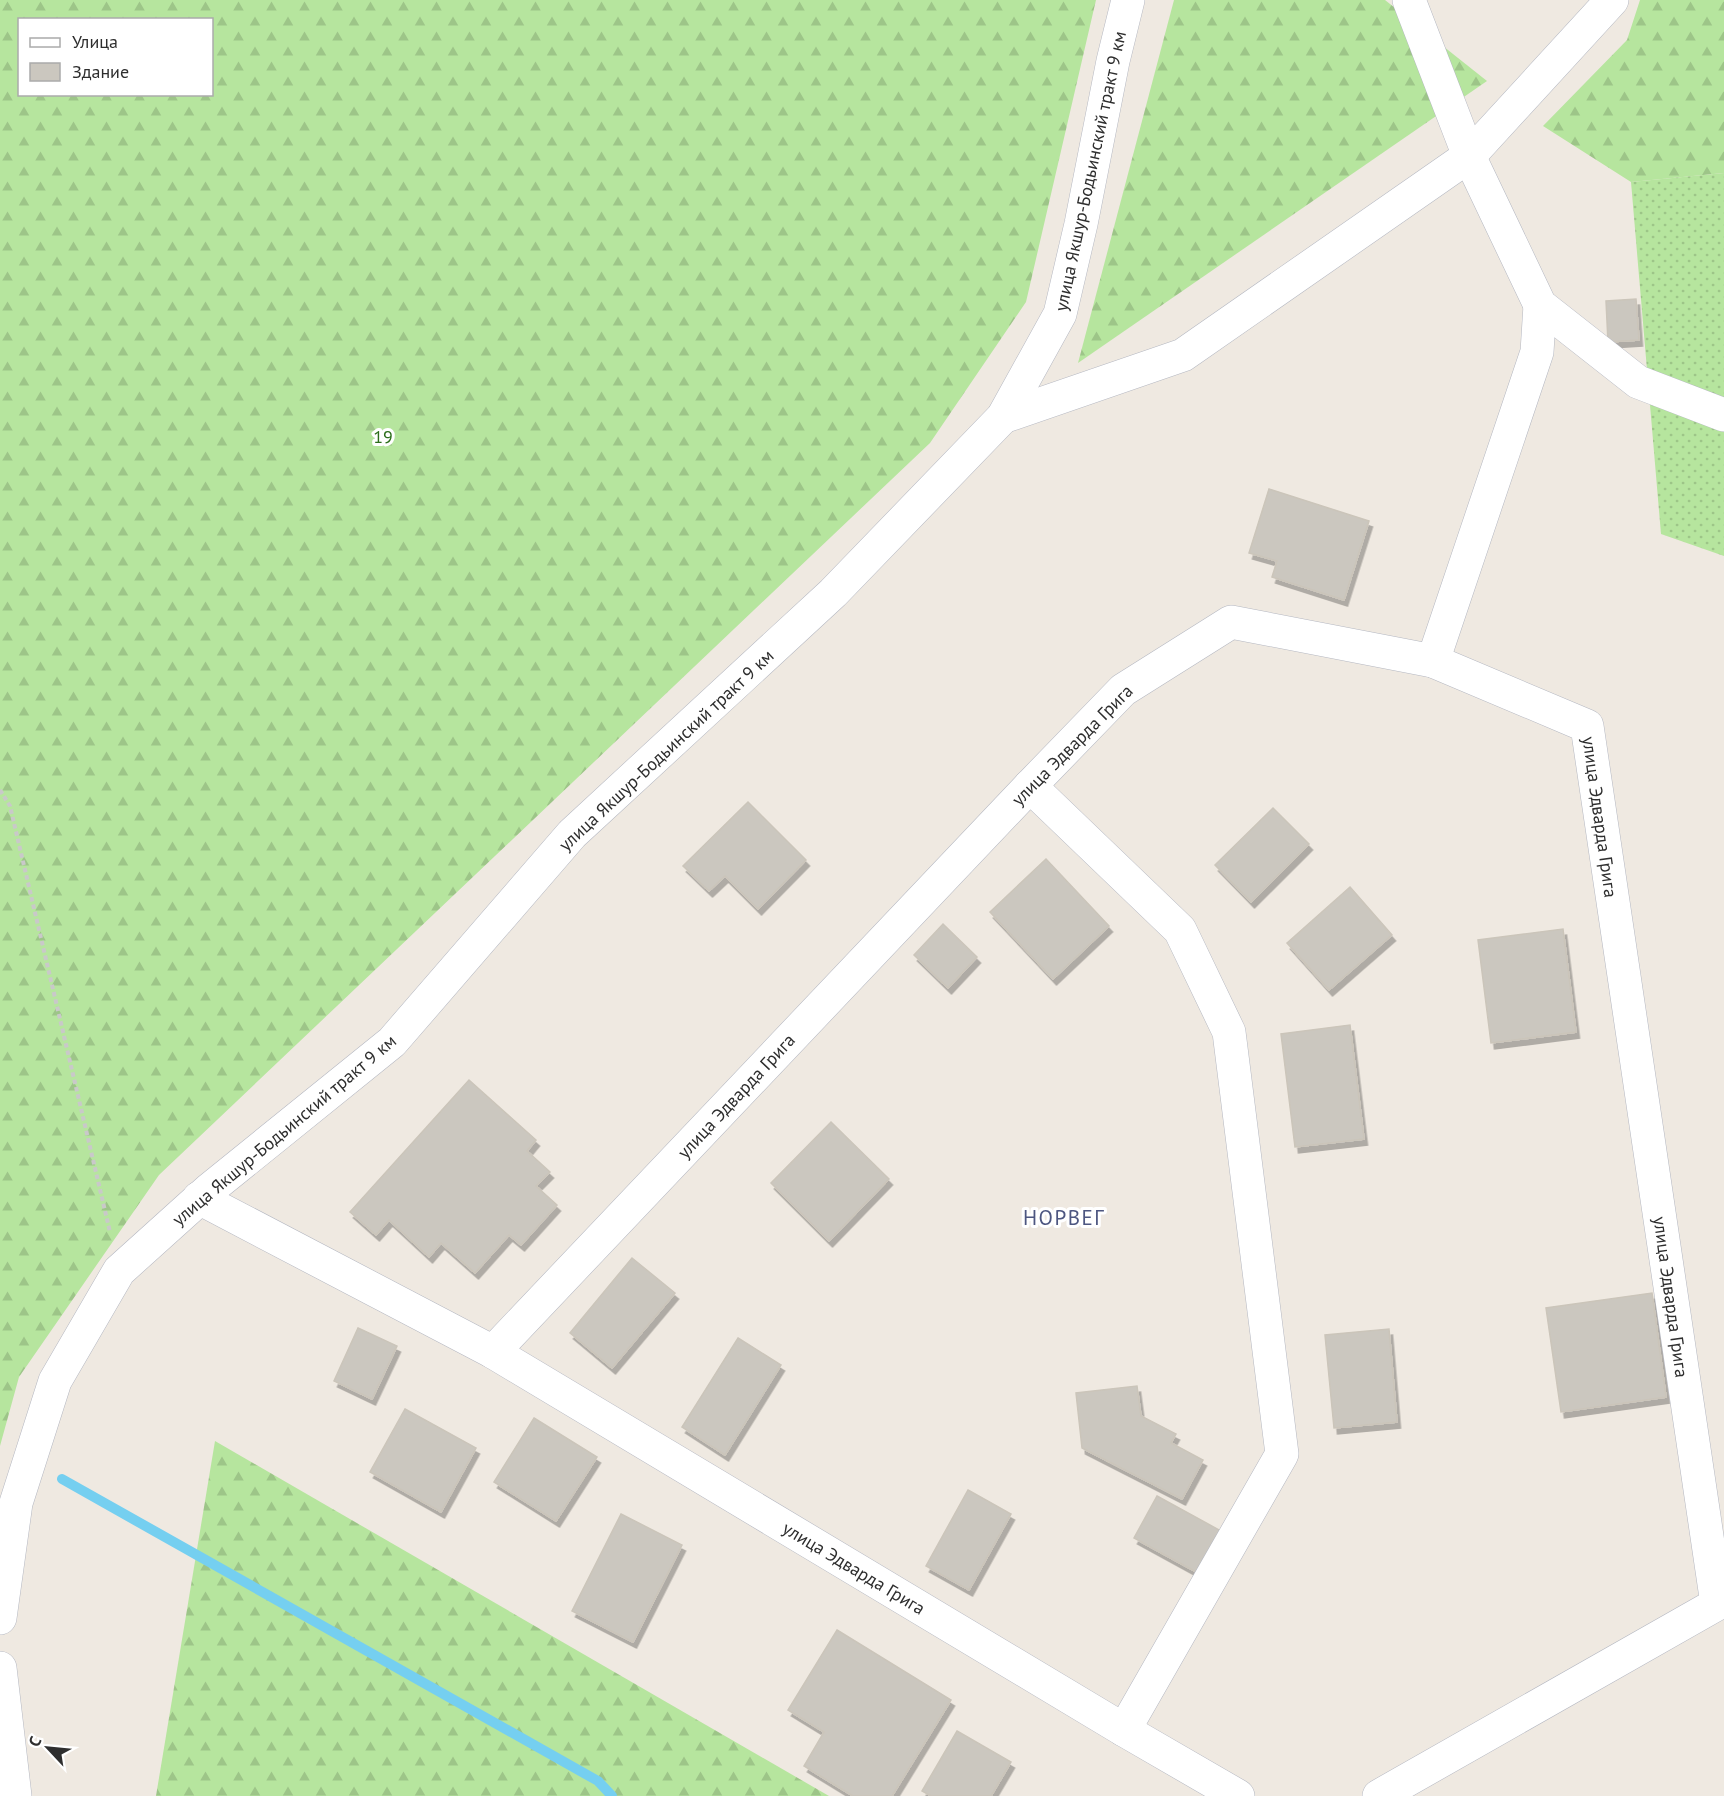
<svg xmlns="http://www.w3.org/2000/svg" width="1724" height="1796" font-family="'PT Sans',sans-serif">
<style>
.forest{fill:url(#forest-firs);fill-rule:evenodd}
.garden{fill:url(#garden-dots)}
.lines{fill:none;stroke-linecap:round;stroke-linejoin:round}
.stream{stroke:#75cff0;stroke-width:10}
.building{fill:#cbc7bf;stroke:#cbc5ba;stroke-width:1.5;filter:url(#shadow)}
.minor-casing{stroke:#b4b7c1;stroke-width:34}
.tertiary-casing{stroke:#b4b7c1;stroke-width:34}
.path{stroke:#c9c9c9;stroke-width:4;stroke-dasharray:4.5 3;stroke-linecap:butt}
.minor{stroke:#fff;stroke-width:33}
.tertiary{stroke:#fff;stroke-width:33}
.labels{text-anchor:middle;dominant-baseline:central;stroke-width:6;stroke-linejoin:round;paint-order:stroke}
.street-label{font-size:18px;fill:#2e2e2e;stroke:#fff}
.park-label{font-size:18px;fill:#2c6e1b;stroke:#fff}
.quarter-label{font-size:21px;letter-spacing:1.5px;fill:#4d5680;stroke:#fff}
</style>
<defs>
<pattern id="forest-firs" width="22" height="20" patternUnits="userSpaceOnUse" patternTransform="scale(1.5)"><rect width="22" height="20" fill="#b6e59e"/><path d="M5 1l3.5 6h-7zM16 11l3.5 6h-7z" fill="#9dc588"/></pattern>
<pattern id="garden-dots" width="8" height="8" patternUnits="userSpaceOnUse" patternTransform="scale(1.5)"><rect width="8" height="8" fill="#b6e59e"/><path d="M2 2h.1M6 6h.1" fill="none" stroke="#9dc588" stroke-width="1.8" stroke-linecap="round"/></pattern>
<filter id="shadow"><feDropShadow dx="3.5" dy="6" stdDeviation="0" flood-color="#0004"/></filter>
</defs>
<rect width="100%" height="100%" fill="#efe9e1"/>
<g class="forest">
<path d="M0,0H1096L1026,302L930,443L159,1175L19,1377L0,1446ZM20,20H212V94H20Z"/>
<path d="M1174,0H1385L1487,81L1078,363Z"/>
<path d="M1640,0H1724V173L1631,182L1543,126L1627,40Z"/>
<path d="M215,1441L829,1796H156Z"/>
</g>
<path class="garden" d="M1724,173V556L1661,534L1631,182Z"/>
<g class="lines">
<path class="stream" d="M62,1479L598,1781L612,1796"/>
</g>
<g class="building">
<path d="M1636,299L1639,340L1608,342L1606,301Z"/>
<path d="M1269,489L1369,521L1344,600L1272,577L1277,561L1249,553Z"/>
<path d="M748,802L806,860L758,909L725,876L709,891L683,866Z"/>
<path d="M1273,808L1309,844L1251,902L1215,865Z"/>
<path d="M1046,859L1109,926L1053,979L990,912Z"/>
<path d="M1350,887L1392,935L1329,990L1287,943Z"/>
<path d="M943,924L977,957L948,988L914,955Z"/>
<path d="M1563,929L1576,1032L1491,1043L1478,940Z"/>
<path d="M1350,1025L1364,1139L1295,1147L1281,1034Z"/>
<path d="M469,1080L536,1140L527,1151L550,1172L536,1186L557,1205L521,1245L509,1235L475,1273L441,1243L429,1257L389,1220L376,1235L350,1212Z"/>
<path d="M831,1122L889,1179L829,1241L771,1183Z"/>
<path d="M632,1258L675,1293L612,1368L570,1333Z"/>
<path d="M1652,1293L1666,1397L1561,1412L1546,1308Z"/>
<path d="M358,1328L397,1346L372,1399L334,1381Z"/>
<path d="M1389,1329L1397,1422L1334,1428L1325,1335Z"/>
<path d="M738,1338L781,1365L725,1455L682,1427Z"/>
<path d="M1137,1386L1141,1416L1176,1434L1171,1443L1203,1460L1182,1499L1082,1448L1076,1393Z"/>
<path d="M405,1409L476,1448L441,1512L370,1472Z"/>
<path d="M534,1418L597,1457L556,1521L494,1482Z"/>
<path d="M968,1490L1011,1514L969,1590L926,1566Z"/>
<path d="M1157,1496L1221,1531L1198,1573L1134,1538Z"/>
<path d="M621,1514L682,1545L633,1642L572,1611Z"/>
<path d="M837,1630L951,1700L892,1796H853L804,1766L824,1732L788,1710Z"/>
<path d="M957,1731L1011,1762L991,1796H931L922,1791Z"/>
</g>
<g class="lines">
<defs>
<g id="minor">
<path d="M1409,0L1469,156L1540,305L1638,382L1724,415"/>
<path d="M1003,417L1183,355L1469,156L1612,0"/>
<path d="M1433,661L1537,352L1540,305"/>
<path d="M1030,786L1180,930L1229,1032L1282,1454L1124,1730"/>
<path d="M199,1198L493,1352L1124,1730L1238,1796"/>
<path d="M493,1352L1030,786L1123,690L1231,622L1433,661L1587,726L1717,1604L1379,1796"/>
</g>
<g id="tertiary">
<path d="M0,1618L16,1503L55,1381L119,1271L210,1189L392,1042L572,834L833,593L1003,417L1060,314L1081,224L1113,61L1128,0"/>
<path d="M0,1668L15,1796"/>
</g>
</defs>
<use href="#minor" class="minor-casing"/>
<use href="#tertiary" class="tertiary-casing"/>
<path class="path" d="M0,790L10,806L110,1232"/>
<use href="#minor" class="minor"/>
<use href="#tertiary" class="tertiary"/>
</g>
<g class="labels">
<g class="street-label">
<text transform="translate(1090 171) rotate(-78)">улица Якшур-Бодьинский тракт 9 км</text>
<text transform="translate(1072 745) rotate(-45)">улица Эдварда Грига</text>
<text transform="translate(666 750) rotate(-43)">улица Якшур-Бодьинский тракт 9 км</text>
<text transform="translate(1600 817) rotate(82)">улица Эдварда Грига</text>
<text transform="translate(736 1096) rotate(-47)">улица Эдварда Грига</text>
<text transform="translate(284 1130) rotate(-40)">улица Якшур-Бодьинский тракт 9 км</text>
<text transform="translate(1671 1297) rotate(82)">улица Эдварда Грига</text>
<text transform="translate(854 1568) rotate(31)">улица Эдварда Грига</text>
</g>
<g class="park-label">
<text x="383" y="436">19</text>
</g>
<g class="quarter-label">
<text x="1064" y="1217">НОРВЕГ</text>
</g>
</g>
<rect x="18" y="18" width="195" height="78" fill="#ffffff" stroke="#ababab" stroke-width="1.5"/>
<rect x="30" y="38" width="30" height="9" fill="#ffffff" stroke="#ababab" stroke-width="1.5"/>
<text x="72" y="48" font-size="18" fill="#2e2e2e">Улица</text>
<rect x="30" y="63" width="30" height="18" fill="#cbc7bf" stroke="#ababab" stroke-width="1.5"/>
<text x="72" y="78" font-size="18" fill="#2e2e2e">Здание</text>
<g transform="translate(48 1748) rotate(296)" stroke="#ffffff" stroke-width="4.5" paint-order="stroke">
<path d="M0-4.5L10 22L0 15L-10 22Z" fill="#2e2e2e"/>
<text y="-9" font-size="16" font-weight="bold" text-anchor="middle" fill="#2e2e2e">С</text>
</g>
</svg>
